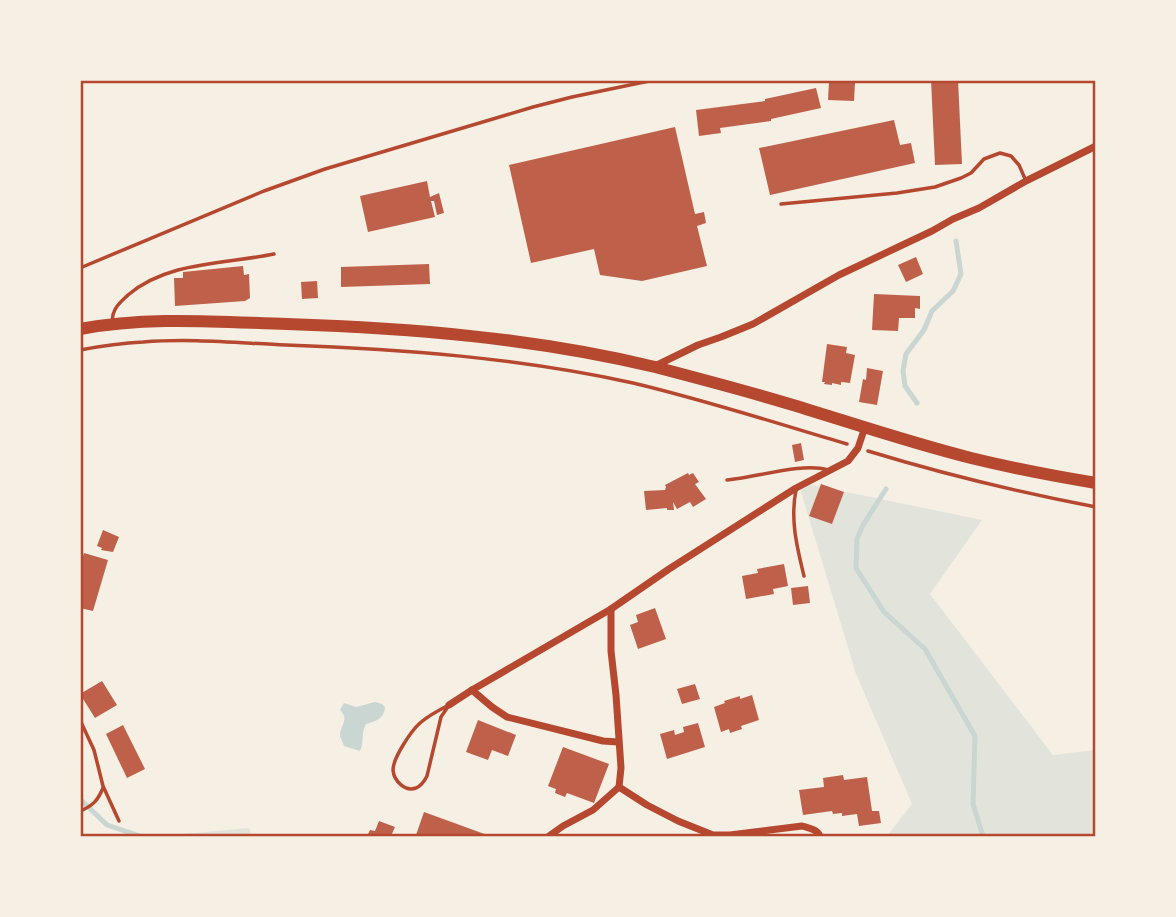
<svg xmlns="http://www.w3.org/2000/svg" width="1176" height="917" font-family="'PT Serif',serif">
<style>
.green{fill:#e2e4dc}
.water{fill:#c9d6d2}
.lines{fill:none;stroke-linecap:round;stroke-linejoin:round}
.stream{stroke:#c9d6d2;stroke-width:5}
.building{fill:#bf614a}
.path{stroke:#b5482f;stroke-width:3.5}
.service{stroke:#b5482f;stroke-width:3.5}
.minor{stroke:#b5482f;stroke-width:7}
.primary{stroke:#b5482f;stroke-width:12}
.neatline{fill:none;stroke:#b5482f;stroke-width:2.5}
</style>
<rect width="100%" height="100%" fill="#f6efe4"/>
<g class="green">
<path d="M798,482L982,520L930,594L1053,755L1095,750V836H887L912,804L856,674Z"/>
<path d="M249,828L252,836H162Z"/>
</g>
<path class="water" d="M375,702L382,704L385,707C384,719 376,721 366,724C360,735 365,741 360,751L344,746C344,745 340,737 340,736C340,725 350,720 340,710L344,703L356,707Z"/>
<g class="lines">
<g class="stream">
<path d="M917,403L905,386L903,371L906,354L924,330L932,311L953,291L961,274L956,241"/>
<path d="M886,489L863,525L857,539L856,568L884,612L925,649L975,736L973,804L983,836"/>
<path d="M80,799L107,825L140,836"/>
</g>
</g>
<g class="building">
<path d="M931,80H958L962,164L935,165Z"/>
<path d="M829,82L855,83L854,101L828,100Z"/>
<path d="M816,88L821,108L771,119V121L720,128L721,133L699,136L696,110L765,101V99Z"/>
<path d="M894,120L900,145L911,143L915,163L770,195L759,148Z"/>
<path d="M675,127L695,214L704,212L706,223L697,226L707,266L642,281L600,275L594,249L531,263L509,165Z"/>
<path d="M427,181L430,197L439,193L444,213L437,215L434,201H431L435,217L368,232L360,196Z"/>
<path d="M916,257L923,274L906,282L898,265Z"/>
<path d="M429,264L430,284L341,287V267Z"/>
<path d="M243,266L244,275L249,274L250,298L245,301L175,306L174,278H183V272Z"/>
<path d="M317,281L318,298L302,299L301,282Z"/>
<path d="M874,294L920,296V309L915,308V318H899L898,331L872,330Z"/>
<path d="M827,344L847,347L846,353L855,355L850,383L841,382V385L832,383V385L824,384L825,382H822Z"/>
<path d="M867,368L883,371L877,405L859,402L863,379L866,380Z"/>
<path d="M801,443L804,460L795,462L792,445Z"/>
<path d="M688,473L689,475L693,473L699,482L695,484L706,499L693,507L690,502L677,509L673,502L674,510H667V508L646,510L644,491L665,490L666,487L665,485Z"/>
<path d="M821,484L844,492L832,524L809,516Z"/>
<path d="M103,530L119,537L113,552L101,550L102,548L97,546Z"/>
<path d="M84,553L108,560L93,611L80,608V565Z"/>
<path d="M784,564L788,586L773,589L774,594L746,599L742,576L758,573L757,569Z"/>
<path d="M808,586L810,603L793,605L791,588Z"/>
<path d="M655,608L666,639L638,649L630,625L638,622L636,615Z"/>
<path d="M102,681L117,705L95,718L80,694Z"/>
<path d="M695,684L700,699L682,704L677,689Z"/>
<path d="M752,695L759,720L741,726L742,729L730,733L729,729L721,732L714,707L725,703L724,701L740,696V699Z"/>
<path d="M478,720L516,735L508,756L492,750L488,760L466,752Z"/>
<path d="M698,723L705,747L667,759L660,734L674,730L675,735L684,732L683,727Z"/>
<path d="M123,725L145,769L127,778L106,734Z"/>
<path d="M563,747L609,764L594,803L567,793L565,797L555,793L556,789L548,786Z"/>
<path d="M843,775L844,780L867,777L872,811H879L881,823L859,826L857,814L842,816V813L833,814L832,811L803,815L799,790L824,787L823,778Z"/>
<path d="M424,812L490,836L416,835Z"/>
<path d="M379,821L395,827L391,836H367L370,830L375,831Z"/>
</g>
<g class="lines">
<g class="path">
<path d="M80,268L264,191L325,169L533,107L572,97L654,80"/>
<path d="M80,350C101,346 122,343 143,342C191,338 239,343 286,345C403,349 519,358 633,383C705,400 776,423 847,444"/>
<path d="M868,451C943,474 1018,492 1096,507"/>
<path d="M80,720L94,750L103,786L119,821"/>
<path d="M80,811C93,806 98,800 103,788"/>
</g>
<g class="service">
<path d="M781,204L897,193L935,187L961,178L971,173L984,159L1000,153L1011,156L1019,165L1026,181"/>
<path d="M112,323C113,319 112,315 114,312C116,305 123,300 128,295C168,261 226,264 274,254"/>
<path d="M727,480C755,478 802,462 828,470"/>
<path d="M796,490C790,520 797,547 804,576"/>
<path d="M449,705L441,717L427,776C425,780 421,786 416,788C405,792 394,781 393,770C393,758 411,731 420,723C428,716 439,710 449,705Z"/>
</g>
<g class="minor">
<path d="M655,366L698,345L721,337L753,324L839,275L932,231L953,219L979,208L1026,181L1096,146"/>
<path d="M611,609V651L616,695L621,768L619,787L647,805L678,821L713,835H730L802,826C809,828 817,829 820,836"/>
<path d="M472,690L492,707L507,717L603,741L618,742"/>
<path d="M449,705L472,690L611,609L669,569L796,488L848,461L858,448L865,427"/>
<path d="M549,836L563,826L593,810L619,787"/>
</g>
<path class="primary" d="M80,329C148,316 219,322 287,324C410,328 534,338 655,367C701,379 747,391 793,405C852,423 911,443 971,458C1012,468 1054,476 1096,483"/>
</g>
<rect width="1176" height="917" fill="none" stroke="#f6efe4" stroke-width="164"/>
<rect x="82" y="82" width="1012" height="753" class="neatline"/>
</svg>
